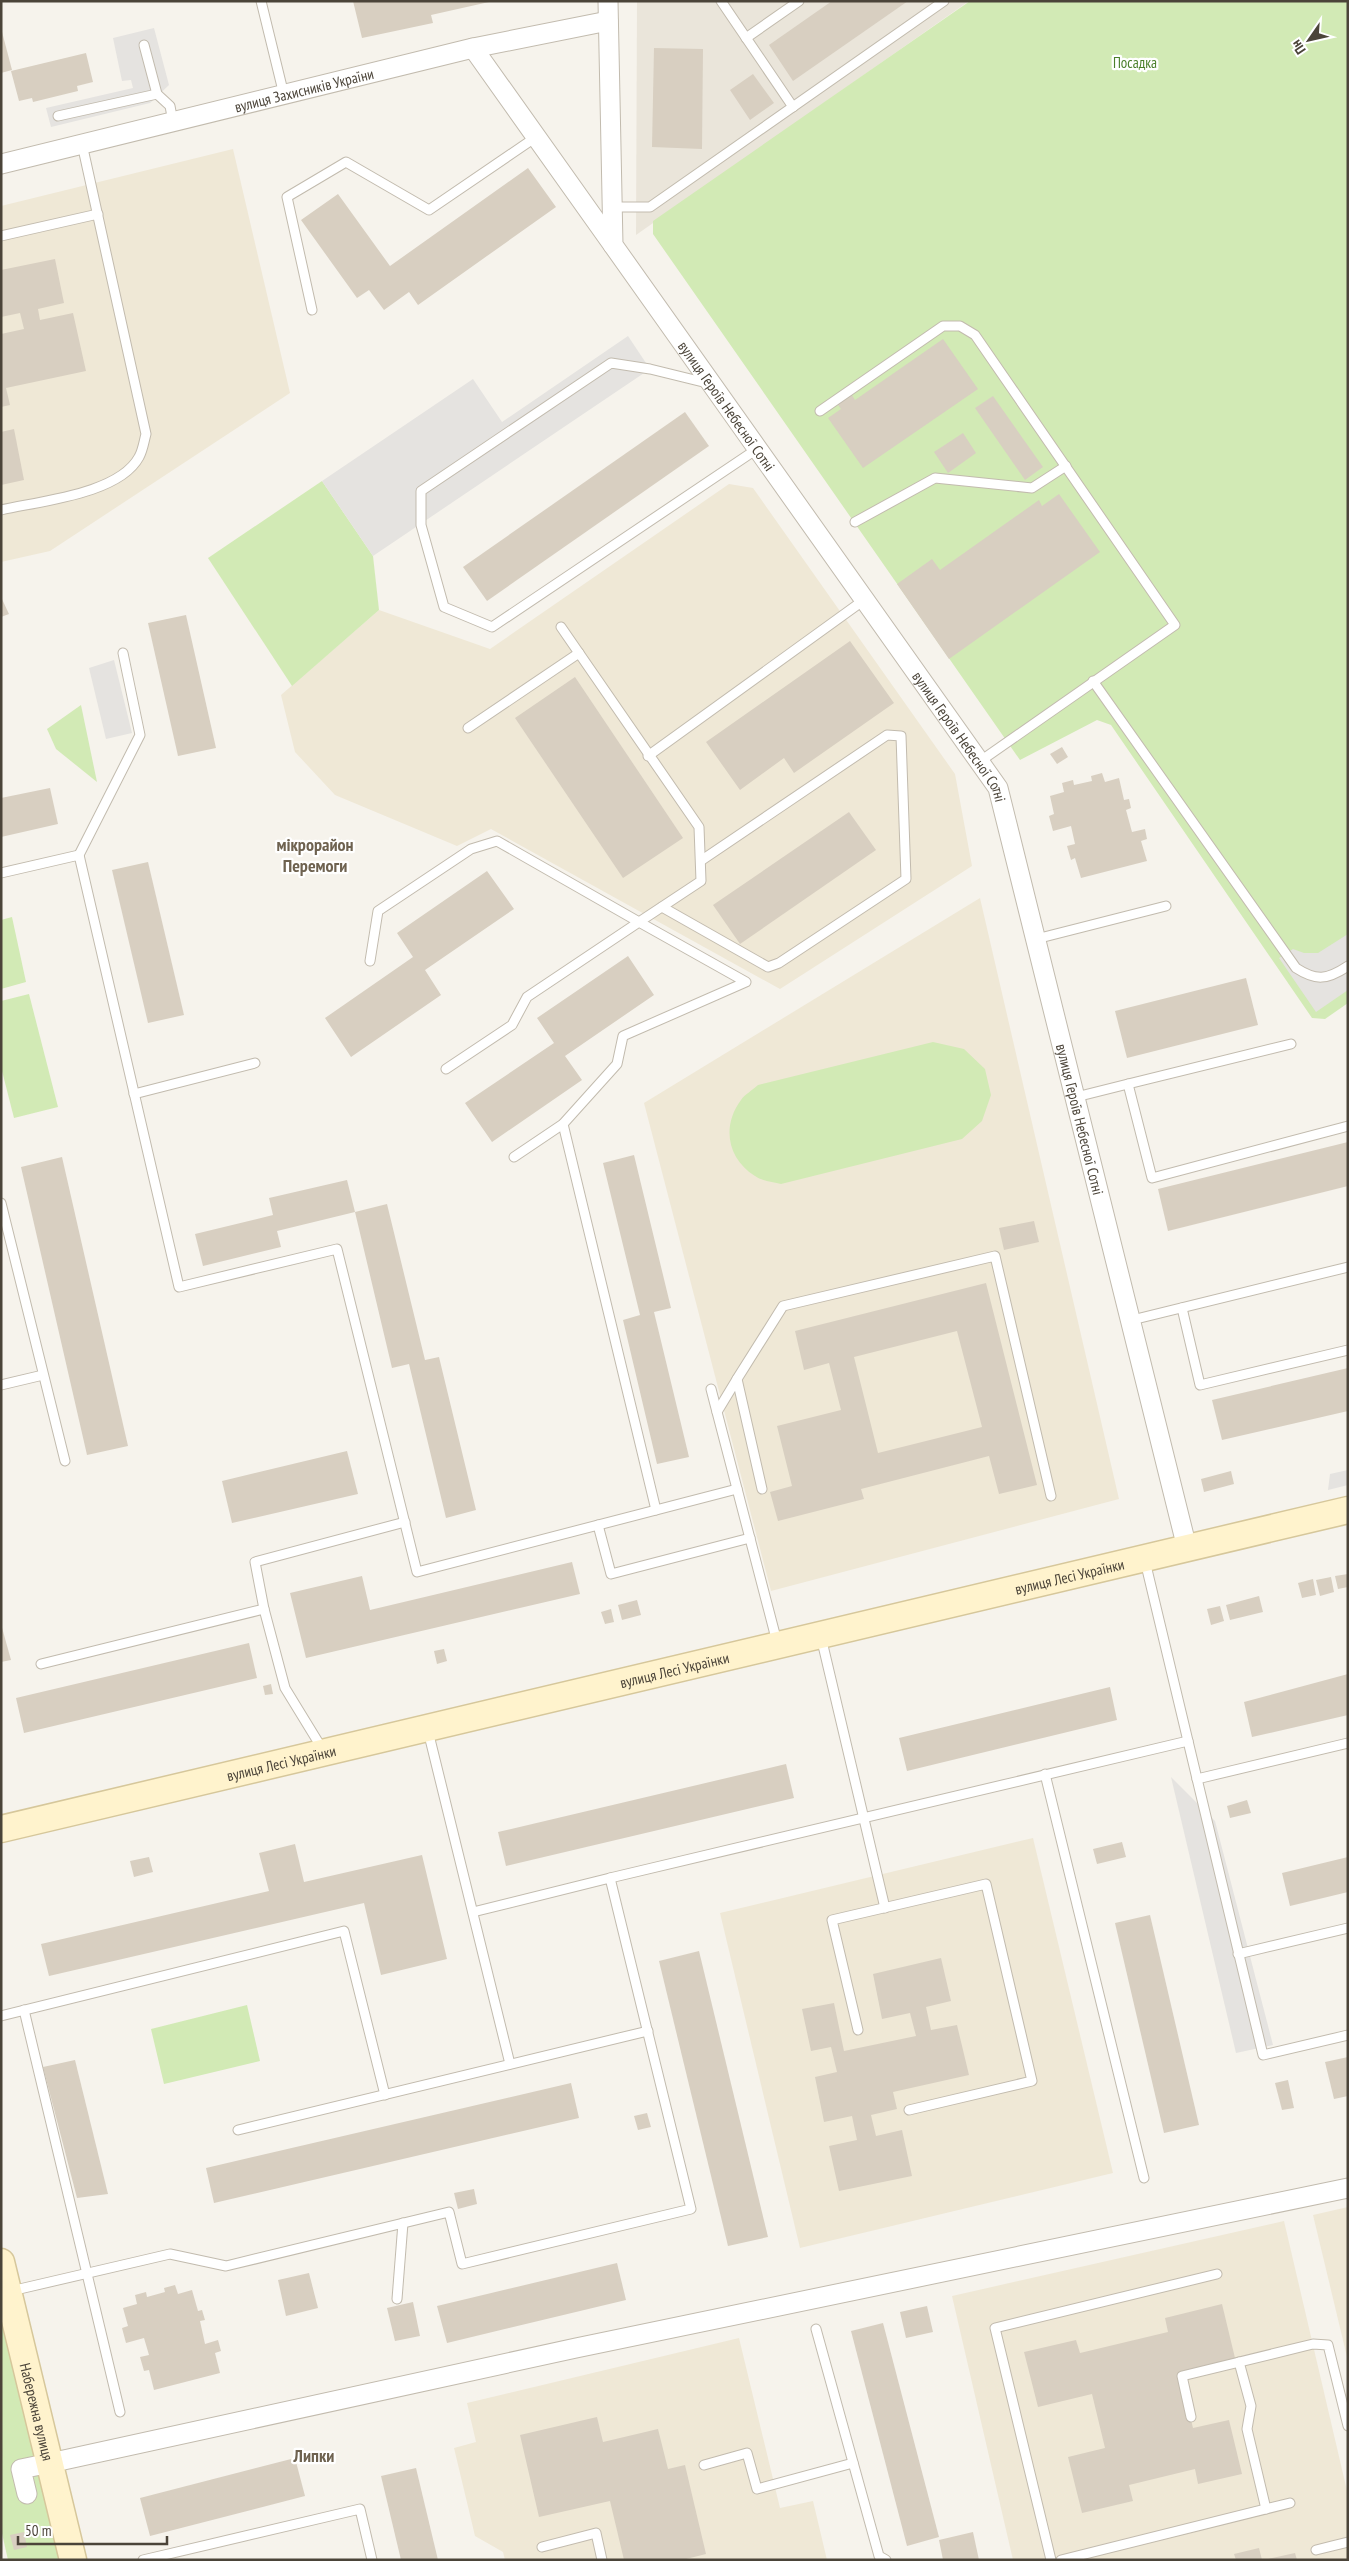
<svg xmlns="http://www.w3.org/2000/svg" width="1349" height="2561" font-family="'PT Sans Narrow',sans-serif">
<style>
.residential{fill:#eae5da}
.education{fill:#efe8d6}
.green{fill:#d2eab5}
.parking{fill:#e5e3e0}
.building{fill:#d8cfc1;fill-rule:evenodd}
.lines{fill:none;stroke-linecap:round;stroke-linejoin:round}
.lane-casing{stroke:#c2bbae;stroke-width:11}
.street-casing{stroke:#c2bbae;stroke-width:21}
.secondary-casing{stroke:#d6c79b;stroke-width:29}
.lane{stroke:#fff;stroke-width:9}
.street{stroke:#fff;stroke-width:19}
.secondary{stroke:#fff3cd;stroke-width:26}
.labels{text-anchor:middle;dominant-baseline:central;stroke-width:4.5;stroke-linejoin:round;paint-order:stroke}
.park-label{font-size:15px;fill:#4a7f2a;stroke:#fff}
.street-label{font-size:15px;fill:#4b4439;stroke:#fff}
.quarter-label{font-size:18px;font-weight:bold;fill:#6e6250;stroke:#fff}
</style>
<rect width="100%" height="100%" fill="#f6f3ec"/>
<path class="residential" d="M637,1H969L636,235Z"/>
<g class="education">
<path d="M233,149L290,393L50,551L1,562V206Z"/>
<path d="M729,484L753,488L955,774L972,866L780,989L491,829L457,846L335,795L295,752L281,695L379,610L490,649Z"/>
<path d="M980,898L1119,1499L771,1591L644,1103Z"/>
<path d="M1033,1838L1113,2173L800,2248L720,1913Z"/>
<path d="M1348,2207V2361L1313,2215Z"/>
<path d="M1284,2221L1348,2495V2560H1013L952,2296Z"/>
<path d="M739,2338L780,2508L813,2501L827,2560H505L503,2552L475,2536L454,2448L476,2442L467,2403Z"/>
</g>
<g class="green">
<path d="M970,1H1348V1003L1325,1019L1312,1018L1111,725L1097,720L1020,760L653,234V221Z"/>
<path d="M322,481L373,556L379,610L292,686L208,558Z"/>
<path d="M81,705L97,782L56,749L47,729Z"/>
<path d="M12,917L26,982L1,989V920Z"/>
<path d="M29,994L58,1107L14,1118L1,1067V1001Z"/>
<path d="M933,1042L964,1049L985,1069L991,1095L982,1121L962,1139L781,1184C773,1182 762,1181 755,1176C728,1159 721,1127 741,1100C745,1094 753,1090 758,1085Z"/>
<path d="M247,2005L260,2061L164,2084L151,2029Z"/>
<path d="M1,2262L73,2560H8L1,2529Z"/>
</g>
<g class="parking">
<path d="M154,28L169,85L150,103L51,127L46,108L133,88L131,80L122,81L113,38Z"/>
<path d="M628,336L650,369L373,556L322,481L473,379L502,422Z"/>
<path d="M114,660L132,733L106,739L89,668Z"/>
<path d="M1348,934V990L1316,1012L1279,958L1293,949L1304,953H1318Z"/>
<path d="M1348,1470V1485L1328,1490L1330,1474Z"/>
<path d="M1171,1777L1215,1821L1273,2045L1236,2053Z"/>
</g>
<g class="building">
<path d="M353,1H489V2L431,15L433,23L362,38Z"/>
<path d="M832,1H908L793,81L769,45Z"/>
<path d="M1,28L12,70L1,73Z"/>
<path d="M654,48L703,49L702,149L652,147Z"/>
<path d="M86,53L93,82L77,86L78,91L33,102L32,98L19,101L11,71Z"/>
<path d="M753,74L774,103L750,120L730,90Z"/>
<path d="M528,168L556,207L418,305L409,292L384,310L369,290L357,298L301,220L338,194L390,266Z"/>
<path d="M55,259L64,303L38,309L40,320L73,313L86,371L6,388L10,405L1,407V334L24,329L20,313L1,317V270Z"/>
<path d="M943,339L978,389L863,468L828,418L841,409L836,402L850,392L855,400Z"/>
<path d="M993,396L1043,467L1025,480L975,408Z"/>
<path d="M685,412L709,446L487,601L463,567Z"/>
<path d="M14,429L24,480L1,485V432Z"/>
<path d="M963,433L976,453L948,473L934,452Z"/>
<path d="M1059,494L1100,552L949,659L897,584L932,559L940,570L1039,500L1042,506Z"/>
<path d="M1,597L9,614L1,617Z"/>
<path d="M186,615L216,748L178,756L148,623Z"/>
<path d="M850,641L894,703L794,773L784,758L740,790L706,742Z"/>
<path d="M575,677L683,838L623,878L515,718Z"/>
<path d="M1062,747L1068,757L1057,764L1050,754Z"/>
<path d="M1102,773L1105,782L1119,778L1124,800L1129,799L1131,808L1126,810L1132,832L1145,829L1147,839L1141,841L1147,861L1081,878L1075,858L1071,860L1067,846L1075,844L1071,826L1053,831L1049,816L1054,814L1050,796L1064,792L1062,783L1073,780L1074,785L1092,781L1091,776Z"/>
<path d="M50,788L58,824L1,837V798Z"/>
<path d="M849,812L876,850L740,944L713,905Z"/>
<path d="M148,862L184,1015L148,1023L112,870Z"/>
<path d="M487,871L514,909L425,970L441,995L351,1057L325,1018L413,957L397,933Z"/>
<path d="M628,956L654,995L565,1056L582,1080L492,1142L465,1103L554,1043L537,1018Z"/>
<path d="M1246,978L1258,1025L1127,1058L1115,1011Z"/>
<path d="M1348,1142V1186L1168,1231L1158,1189Z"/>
<path d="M634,1155L671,1308L654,1312L689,1457L657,1464L623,1320L640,1315L603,1163Z"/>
<path d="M62,1157L128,1446L87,1455L21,1167Z"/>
<path d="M347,1180L355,1212L277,1231L281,1247L203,1266L195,1234L273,1215L269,1198Z"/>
<path d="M387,1204L425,1360L439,1357L476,1510L446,1518L409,1364L392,1368L355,1212Z"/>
<path d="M1034,1221L1039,1242L1004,1250L999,1228Z"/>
<path d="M986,1283L1037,1485L999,1494L989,1456L861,1489L864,1499L778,1521L770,1492L792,1486L777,1426L841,1410L829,1363L804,1370L795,1331ZM957,1331L982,1427L878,1453L854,1357Z"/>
<path d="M1348,1368V1411L1222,1440L1212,1400Z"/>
<path d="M347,1451L358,1494L232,1523L222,1481Z"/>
<path d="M1231,1471L1234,1484L1204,1492L1201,1479Z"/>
<path d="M572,1562L580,1594L306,1658L290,1593L362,1576L370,1610Z"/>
<path d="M1348,1574V1587L1338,1589L1335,1576Z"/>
<path d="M1331,1577L1334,1592L1320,1596L1316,1580Z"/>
<path d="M1313,1579L1316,1595L1302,1598L1298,1583Z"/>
<path d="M1259,1596L1263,1612L1230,1620L1226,1605Z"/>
<path d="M637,1600L641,1615L622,1620L618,1605Z"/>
<path d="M1220,1606L1224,1621L1211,1625L1207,1609Z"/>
<path d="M611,1609L614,1622L605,1624L601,1612Z"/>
<path d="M1,1624L11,1660L1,1662Z"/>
<path d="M249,1643L257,1678L24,1733L16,1698Z"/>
<path d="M444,1649L447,1661L437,1664L434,1651Z"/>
<path d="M1348,1674V1715L1252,1737L1244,1702Z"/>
<path d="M271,1684L273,1694L265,1695L263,1686Z"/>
<path d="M1110,1687L1117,1720L907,1771L899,1738Z"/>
<path d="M786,1764L794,1798L506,1866L498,1832Z"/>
<path d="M1247,1800L1251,1813L1230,1818L1227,1806Z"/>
<path d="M1122,1842L1126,1857L1097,1864L1093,1849Z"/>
<path d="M295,1844L304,1882L422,1855L447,1959L381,1975L364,1903L49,1976L41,1944L269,1891L259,1853Z"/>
<path d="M149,1857L153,1872L134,1877L130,1861Z"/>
<path d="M1348,1857V1892L1290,1906L1282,1873Z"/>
<path d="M1150,1915L1199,2125L1164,2133L1115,1923Z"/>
<path d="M699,1951L768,2237L728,2246L659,1961Z"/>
<path d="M941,1958L951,2001L926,2007L931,2030L957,2025L969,2075L893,2092L897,2109L871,2115L876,2136L902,2130L912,2176L839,2191L829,2146L857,2140L852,2116L824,2122L815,2077L837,2072L831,2047L811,2051L802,2009L834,2003L844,2051L916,2036L910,2013L882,2019L873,1974Z"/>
<path d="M1348,2057V2096L1334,2099L1325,2062Z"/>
<path d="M75,2060L108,2194L77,2198L43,2067Z"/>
<path d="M1288,2080L1294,2108L1282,2110L1275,2083Z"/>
<path d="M571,2083L579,2118L214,2203L206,2168Z"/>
<path d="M647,2113L651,2127L638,2130L634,2116Z"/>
<path d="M474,2189L477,2204L458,2209L454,2193Z"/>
<path d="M617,2263L626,2300L447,2343L437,2306Z"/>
<path d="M309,2273L318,2308L286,2316L278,2280Z"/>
<path d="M175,2285L178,2294L192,2290L198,2311L202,2310L205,2320L200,2321L205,2344L218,2340L221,2351L215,2353L220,2373L154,2390L149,2370L144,2371L140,2357L149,2355L144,2338L126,2343L122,2328L128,2326L123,2308L137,2304L135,2295L146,2292L147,2297L165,2292L164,2288Z"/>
<path d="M413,2302L420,2336L395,2341L387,2308Z"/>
<path d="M1222,2304L1235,2358L1179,2372L1193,2428L1229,2420L1242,2474L1198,2484L1195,2469L1129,2485L1133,2501L1082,2513L1068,2457L1105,2448L1092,2394L1038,2407L1024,2352L1076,2340L1080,2353L1168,2332L1165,2318Z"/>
<path d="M927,2306L933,2332L906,2338L900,2312Z"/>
<path d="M883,2323L939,2537L907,2546L851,2331Z"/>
<path d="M597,2417L603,2442L658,2429L668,2469L685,2465L706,2554L682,2560H624L610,2501L539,2517L520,2435Z"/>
<path d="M295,2458L305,2496L150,2536L140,2498Z"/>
<path d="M416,2468L438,2560H401L381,2476Z"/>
<path d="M24,2532L27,2547L14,2550L10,2535Z"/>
<path d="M973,2532L979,2560H943L939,2540Z"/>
<path d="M1259,2548L1262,2560H1236L1234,2554Z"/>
<path d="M1295,2553L1297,2560H1268V2559Z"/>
</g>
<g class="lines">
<defs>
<g id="lane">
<path d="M261,1L284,95"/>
<path d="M721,1L793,107"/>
<path d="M746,38L799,1"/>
<path d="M144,45L157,94"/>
<path d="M58,116L157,94L170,106L173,122"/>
<path d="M612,207H650L944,1"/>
<path d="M1,236L98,214"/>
<path d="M312,310L287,197L346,162L429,210L536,137"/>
<path d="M707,383L650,369L611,363L421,491V525L444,607L492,627L757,449"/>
<path d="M820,411L943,326H960L975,335L1175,625L979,762"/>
<path d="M1,510C40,501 119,494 139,457C143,450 144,441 146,434L82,144"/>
<path d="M855,522L935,478L1032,488L1066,466"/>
<path d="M1093,681L1296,968C1316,981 1327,980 1348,966"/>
<path d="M468,728L579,653"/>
<path d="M648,756L864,600"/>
<path d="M79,855L140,735L123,653"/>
<path d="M1,873L79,855L179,1287L337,1249L417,1572L737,1489"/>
<path d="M662,907L768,967L779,963L906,879L901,736L887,735L702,860"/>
<path d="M1036,939L1166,906"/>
<path d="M370,961L378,911L471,849L497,841L639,922L701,881L699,827L561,627"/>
<path d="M1291,1044L1128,1084L1152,1178L1348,1126"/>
<path d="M446,1069L512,1025L527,997L639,922L746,982L623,1036L617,1064L563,1124L514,1157"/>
<path d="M134,1094L255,1063"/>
<path d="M1076,1097L1128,1084"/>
<path d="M563,1124L656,1510"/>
<path d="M1,1203L65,1461"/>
<path d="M1182,1308L1200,1385L1348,1350"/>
<path d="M1132,1320L1348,1267"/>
<path d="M1,1385L43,1375"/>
<path d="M711,1389L777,1642"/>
<path d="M717,1412L737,1379"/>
<path d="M762,1489L737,1379L783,1306L995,1256L1051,1496"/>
<path d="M598,1525L611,1574L750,1538"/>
<path d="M1145,1561L1263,2055L1348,2035"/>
<path d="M821,1637L885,1908"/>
<path d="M41,1664L264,1609"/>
<path d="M428,1731L510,2064"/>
<path d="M323,1750L285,1688L264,1609L255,1562L405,1522"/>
<path d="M1045,1774L1144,2178"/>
<path d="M1197,1779L1348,1743"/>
<path d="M610,1878L1188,1741"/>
<path d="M1238,1954L1348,1928"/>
<path d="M24,2010L120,2412"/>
<path d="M1,2016L344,1931L385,2095"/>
<path d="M858,2030L832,1920L986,1884L1032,2081L909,2110"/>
<path d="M238,2130L648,2031"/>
<path d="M11,2291L170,2254L226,2266L449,2212L462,2264L691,2209L610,1878L473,1912"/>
<path d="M397,2299L403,2223"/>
<path d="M816,2329L879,2556L886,2560"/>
<path d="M1239,2362L1251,2406L1247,2429L1266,2509"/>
<path d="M1191,2417L1182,2376L1313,2344L1328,2345L1348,2426"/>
<path d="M704,2465L747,2453L757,2489L853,2463"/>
<path d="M542,2547L596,2533L602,2560"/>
<path d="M1316,2550L1348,2542"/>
<path d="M143,2560L360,2509L372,2560"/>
<path d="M1051,2560L995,2328L1217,2274"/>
<path d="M1061,2560L1290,2503"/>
</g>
<g id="street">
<path id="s1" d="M608,1L613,245L998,788L1187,1548"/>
<path d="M473,48L613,245"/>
<path id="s2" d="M1,164L473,48L608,21"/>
<path d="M27,2494L21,2469L50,2463L576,2348L1348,2188"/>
</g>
<g id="secondary">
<path id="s3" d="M1,1829L1348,1510"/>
<path id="s4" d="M1,2262L73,2560"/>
</g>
</defs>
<use href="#lane" class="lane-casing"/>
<use href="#street" class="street-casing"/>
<use href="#secondary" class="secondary-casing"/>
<use href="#lane" class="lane"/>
<use href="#street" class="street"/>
<use href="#secondary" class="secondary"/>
</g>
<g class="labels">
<g class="park-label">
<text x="1135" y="62">Посадка</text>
</g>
<g class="street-label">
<text stroke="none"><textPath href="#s2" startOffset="312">вулиця Захисників України</textPath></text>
<text stroke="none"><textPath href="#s1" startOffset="441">вулиця Героїв Небесної Сотні</textPath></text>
<text stroke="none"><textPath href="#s1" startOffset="846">вулиця Героїв Небесної Сотні</textPath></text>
<text stroke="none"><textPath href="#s1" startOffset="1251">вулиця Героїв Небесної Сотні</textPath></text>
<text stroke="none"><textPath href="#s3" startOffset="1098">вулиця Лесі Українки</textPath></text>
<text stroke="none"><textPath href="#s3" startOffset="692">вулиця Лесі Українки</textPath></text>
<text stroke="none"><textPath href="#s3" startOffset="288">вулиця Лесі Українки</textPath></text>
<text stroke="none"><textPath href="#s4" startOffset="154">Набережна вулиця</textPath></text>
</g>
<g class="quarter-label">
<text x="315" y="844">мікрорайон<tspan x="315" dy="21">Перемоги</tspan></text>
<text x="314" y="2455">Липки</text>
</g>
</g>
<rect width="1349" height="2561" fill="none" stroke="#4b4439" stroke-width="5"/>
<g transform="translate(1309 40) rotate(236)" stroke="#ffffff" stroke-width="4" paint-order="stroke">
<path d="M0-4L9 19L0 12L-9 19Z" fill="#4b4439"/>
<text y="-8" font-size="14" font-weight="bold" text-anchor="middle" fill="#4b4439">Пн</text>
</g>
<path d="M18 2536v8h149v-8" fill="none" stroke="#4b4439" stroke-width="2.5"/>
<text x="25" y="2536" font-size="15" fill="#4b4439" stroke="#ffffff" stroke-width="4" paint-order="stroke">50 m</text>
</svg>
